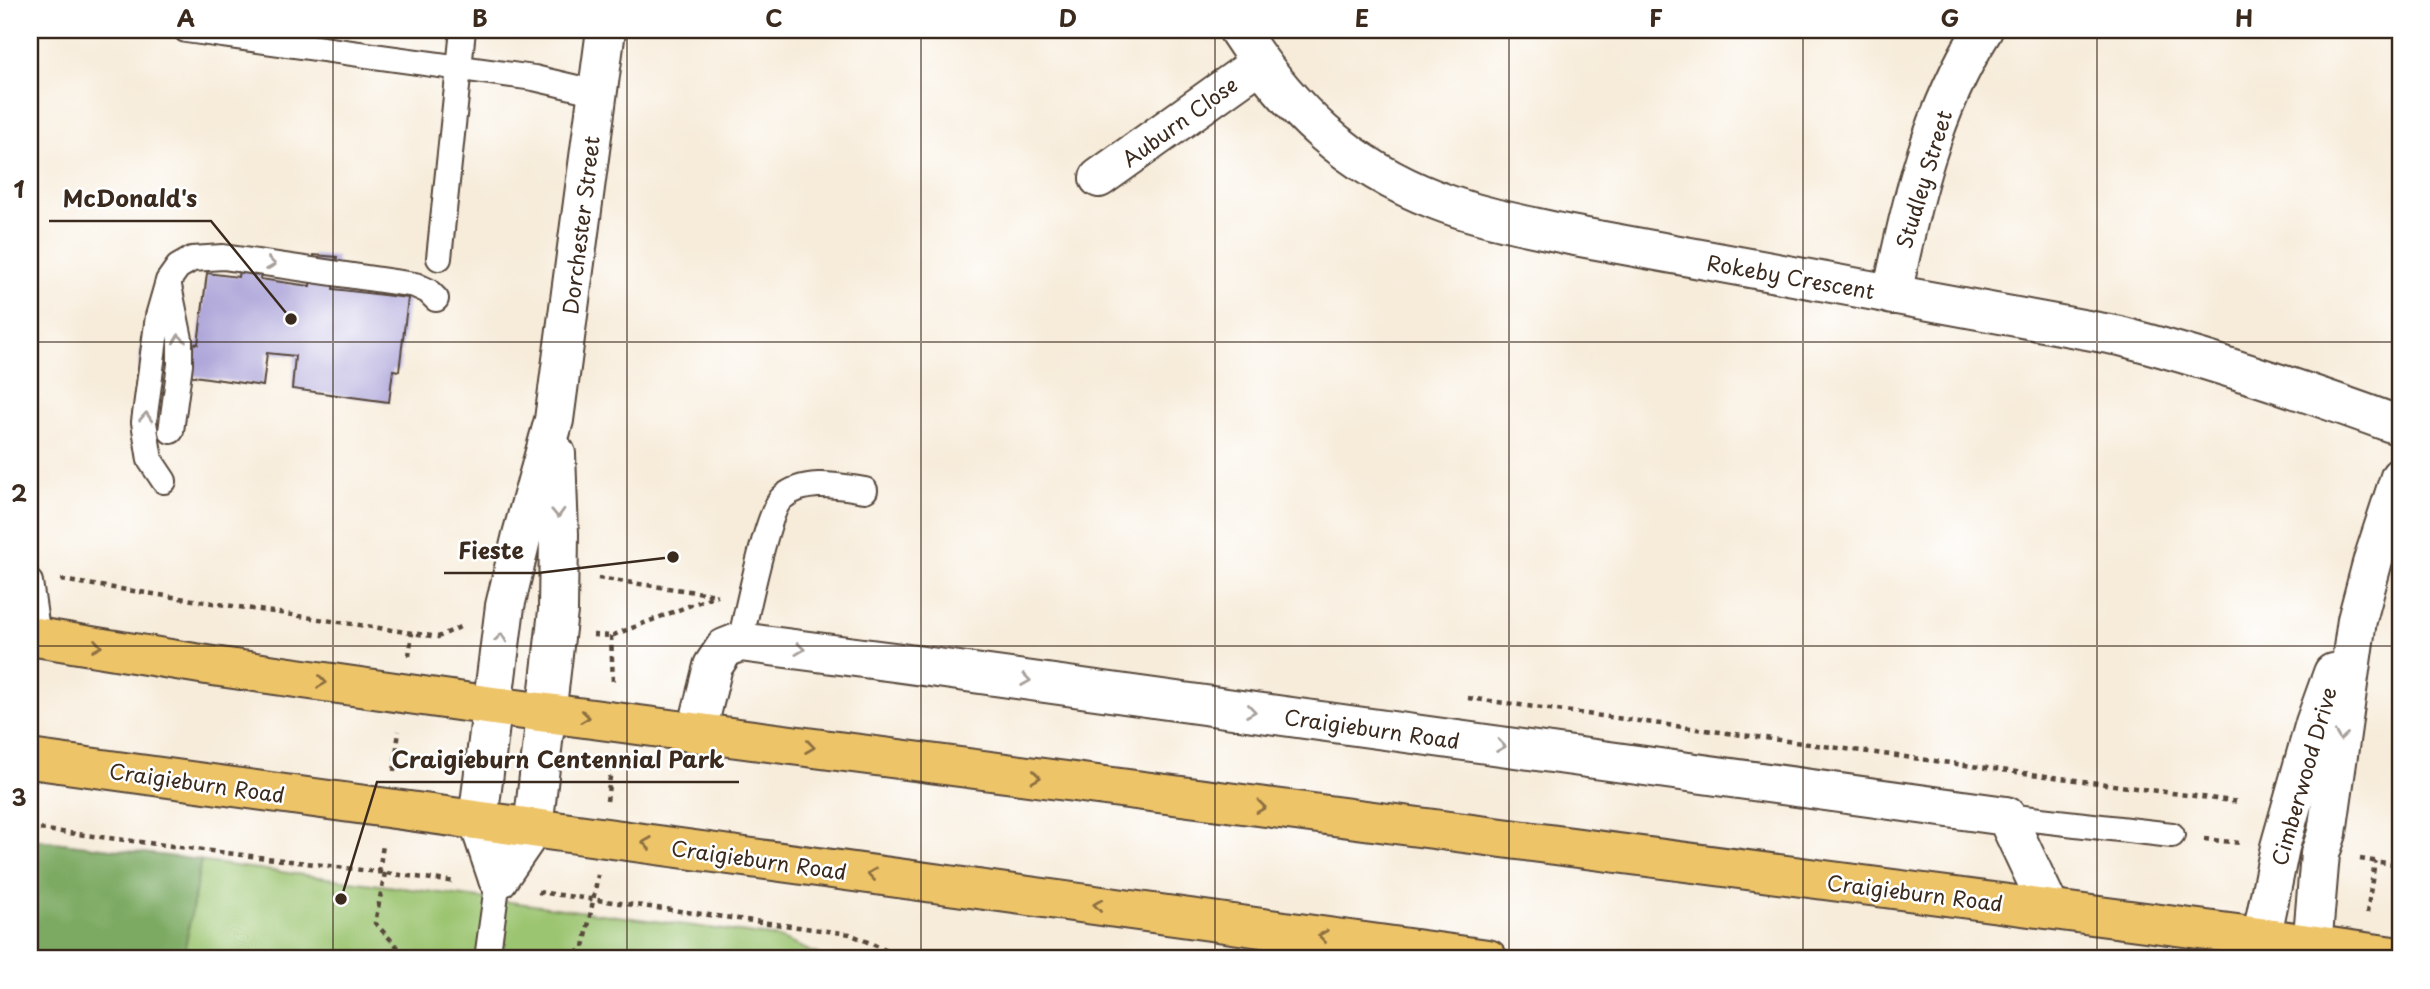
<svg xmlns="http://www.w3.org/2000/svg" width="2430" height="989" font-family="'Playpen Sans',sans-serif">
<style>
.green{fill:#9cc571;stroke:#6c7848;stroke-width:2}
.forest{fill:#7daa63;stroke:#5c6a40;stroke-width:2}
.building{fill:#ada6d9}
.lines{fill:none;stroke-linecap:round;stroke-linejoin:round}
.service-casing{stroke:#57473a;stroke-width:28}
.minor-casing{stroke:#57473a;stroke-width:42}
.tertiary-casing{stroke:#57473a;stroke-width:42}
.primary-casing{stroke:#57473a;stroke-width:42}
.path{stroke:#57473a;stroke-width:4.5;stroke-dasharray:5 5;stroke-linecap:butt}
.service{stroke:#fff;stroke-width:24}
.minor{stroke:#fff;stroke-width:38}
.tertiary{stroke:#fff;stroke-width:38}
.primary{stroke:#eec469;stroke-width:38}
.oneway{stroke:#a79f9a}
.oneway2{stroke:#8c6f40}
.grid{fill:none;stroke:#3b2a1e;stroke-width:2;stroke-opacity:0.55}
.labels{text-anchor:middle;dominant-baseline:central;stroke-width:5;stroke-linejoin:round;paint-order:stroke}
.street-label{font-size:21px;fill:#3b2a1e;stroke:#fff}
.leader{fill:none;stroke:#3b2a1e;stroke-width:2.5}
.callout-dot{fill:#3b2a1e;stroke:#fff;stroke-width:2.5}
.callout-label{font-size:23px;text-anchor:middle;font-weight:bold;fill:#3b2a1e;stroke:#fff;stroke-width:5;stroke-linejoin:round;paint-order:stroke}
.neatline{fill:none;stroke:#3b2a1e;stroke-width:2.5}
.grid-label{font-size:23px;text-anchor:middle;font-weight:bold;fill:#3b2a1e}
</style>
<rect width="100%" height="100%" fill="#fff"/>
<filter id="ink" filterUnits="userSpaceOnUse"><feTurbulence type="fractalNoise" baseFrequency=".0143" numOctaves="2"/><feDisplacementMap in="SourceGraphic" scale="14" xChannelSelector="R" yChannelSelector="G"/><feConvolveMatrix kernelMatrix="1 2 1 2 8 2 1 2 1" color-interpolation-filters="sRGB"/></filter>
<filter id="wash" filterUnits="userSpaceOnUse"><feTurbulence type="fractalNoise" baseFrequency=".00686" numOctaves="4" result="noise"/><feDisplacementMap in="SourceGraphic" scale="28" xChannelSelector="R" yChannelSelector="G"/><feGaussianBlur stdDeviation="1.57" result="paint"/><feColorMatrix in="noise" values="0 0 0 0 0 0 0 0 0 0 0 0 0 0 0 0 0 1.4 0 .05"/><feComposite in="paint" operator="in"/></filter>
<g filter="url(#wash)">
<rect width="100%" height="100%" fill="#f7ecda"/>
<path class="green" d="M30,839L777,937L828,959H30Z"/>
<path class="forest" d="M30,839L201,860L183,959H76L30,953Z"/>
<g id="blocks">
<path class="building" d="M242,249L264,251L260,279L310,286L314,255L337,257L333,289L408,298L399,371L393,370L389,402L292,389L295,356L267,353L263,386L139,368L142,336L198,344L207,273L238,277Z"/>
</g>
</g>
<g filter="url(#ink)">
<use href="#blocks" fill-opacity="0" stroke="#57473a" stroke-width="2"/>
<g class="lines">
<defs>
<g id="service">
<path d="M186,30L534,78L598,93"/>
<path d="M439,258L463,30"/>
<path d="M169,286L180,339V364L171,431"/>
<path d="M164,481L150,460L144,422L158,316L168,281L178,267L192,259L223,257L415,285L428,291L436,299"/>
<path d="M30,582L38,637"/>
<path d="M740,642C746,617 767,511 782,498C804,478 839,486 865,490"/>
<path d="M2006,816L2172,835"/>
<path d="M487,959L498,879"/>
</g>
<g id="minor">
<path d="M1238,30C1289,109 1347,166 1436,200C1479,217 1525,225 1570,235L2120,336C2215,361 2308,392 2400,426"/>
<path d="M1099,178L1260,63"/>
<path d="M1892,295C1911,202 1932,111 1983,30"/>
<path d="M697,731L713,666L725,648L740,642L894,662L2006,816L2050,909"/>
<path d="M498,879L478,820L505,606L522,535L554,420L606,30"/>
<path d="M498,879L533,828L558,611L559,534L556,454"/>
</g>
<g id="tertiary">
<path d="M2257,959L2280,847L2315,723L2333,673"/>
<path d="M2311,959L2320,854L2327,833L2357,620L2373,560L2400,477"/>
</g>
<g id="primary">
<path d="M30,636L213,666L493,706L2260,937L2400,957"/>
<path d="M30,759L1488,959"/>
</g>
</defs>
<use href="#service" class="service-casing"/>
<use href="#minor" class="minor-casing"/>
<use href="#tertiary" class="tertiary-casing"/>
<use href="#primary" class="primary-casing"/>
<g class="path">
<path d="M598,578L717,595"/>
<path d="M61,580L438,637L462,626"/>
<path d="M593,635L611,636L717,595"/>
<path d="M611,636L613,682"/>
<path d="M409,656L412,633"/>
<path d="M1468,698L2239,802"/>
<path d="M394,771L399,731"/>
<path d="M607,801L612,761"/>
<path d="M30,828L456,882"/>
<path d="M2204,839L2240,843"/>
<path d="M2360,859L2400,865"/>
<path d="M379,872L383,845"/>
<path d="M385,873L375,923L409,959"/>
<path d="M538,892L850,934L905,959"/>
<path d="M2367,913L2375,861"/>
<path d="M568,959L584,947L598,875"/>
</g>
<use href="#service" class="service"/>
<use href="#minor" class="minor"/>
<use href="#tertiary" class="tertiary"/>
<use href="#primary" class="primary"/>
</g>
<defs><path id="oneway-chevron" d="M-2-3.5L2.5 0L-2 3.5" fill="none" stroke-width="1.6" stroke-linecap="round" stroke-linejoin="round" transform="scale(1.75)"/></defs>
<g class="oneway">
<use href="#oneway-chevron" transform="translate(271 264) rotate(8)"/>
<use href="#oneway-chevron" transform="translate(179 339) rotate(-96)"/>
<use href="#oneway-chevron" transform="translate(146 417) rotate(-86)"/>
<use href="#oneway-chevron" transform="translate(558 513) rotate(88)"/>
<use href="#oneway-chevron" transform="translate(501 638) rotate(-83)"/>
<use href="#oneway-chevron" transform="translate(800 649) rotate(7)"/>
<use href="#oneway-chevron" transform="translate(1026 680) rotate(8)"/>
<use href="#oneway-chevron" transform="translate(1251 711) rotate(8)"/>
<use href="#oneway-chevron" transform="translate(2341 736) rotate(98)"/>
<use href="#oneway-chevron" transform="translate(1501 746) rotate(8)"/>
</g>
<g class="oneway2">
<use href="#oneway-chevron" transform="translate(97 646) rotate(10)"/>
<use href="#oneway-chevron" transform="translate(322 682) rotate(8)"/>
<use href="#oneway-chevron" transform="translate(585 717) rotate(7)"/>
<use href="#oneway-chevron" transform="translate(810 747) rotate(8)"/>
<use href="#oneway-chevron" transform="translate(1036 777) rotate(7)"/>
<use href="#oneway-chevron" transform="translate(1261 807) rotate(7)"/>
<use href="#oneway-chevron" transform="translate(647 843) rotate(-172)"/>
<use href="#oneway-chevron" transform="translate(872 874) rotate(-172)"/>
<use href="#oneway-chevron" transform="translate(1098 905) rotate(-172)"/>
<use href="#oneway-chevron" transform="translate(1323 936) rotate(-172)"/>
</g>
</g>
<path class="grid" d="M333,30V959M627,30V959M921,30V959M1215,30V959M1509,30V959M1803,30V959M2097,30V959M30,342H2400M30,646H2400"/>
<g class="labels">
<g class="street-label">
<text transform="translate(1179 121) rotate(-36)">Auburn Close</text>
<text transform="translate(1923 179) rotate(-73)">Studley Street</text>
<text transform="translate(580 225) rotate(-83)">Dorchester Street</text>
<text transform="translate(1791 276) rotate(10)">Rokeby Crescent</text>
<text transform="translate(1372 728) rotate(8)">Craigieburn Road</text>
<text transform="translate(2303 776) rotate(-74)">Cimberwood Drive</text>
<text transform="translate(197 782) rotate(8)">Craigieburn Road</text>
<text transform="translate(759 859) rotate(8)">Craigieburn Road</text>
<text transform="translate(1915 892) rotate(7)">Craigieburn Road</text>
</g>
</g>
<path class="leader" d="M291 319L211 221H49M673 557L538 573H444M341 899L377 782H739"/>
<g class="callout-dot">
<circle cx="291" cy="319" r="7"/>
<circle cx="673" cy="557" r="7"/>
<circle cx="341" cy="899" r="7"/>
</g>
<g class="callout-label">
<text x="130" y="207">McDonald's</text>
<text x="491" y="559">Fieste</text>
<text x="558" y="768">Craigieburn Centennial Park</text>
</g>
<rect width="2430" height="989" fill="none" stroke="#fff" stroke-width="77"/>
<rect x="38" y="38" width="2354" height="912" class="neatline"/>
<g class="grid-label">
<text x="186" y="27">A</text>
<text x="480" y="27">B</text>
<text x="774" y="27">C</text>
<text x="1068" y="27">D</text>
<text x="1362" y="27">E</text>
<text x="1656" y="27">F</text>
<text x="1950" y="27">G</text>
<text x="2244" y="27">H</text>
<text x="19" y="198">1</text>
<text x="19" y="502">2</text>
<text x="19" y="806">3</text>
</g>
</svg>
